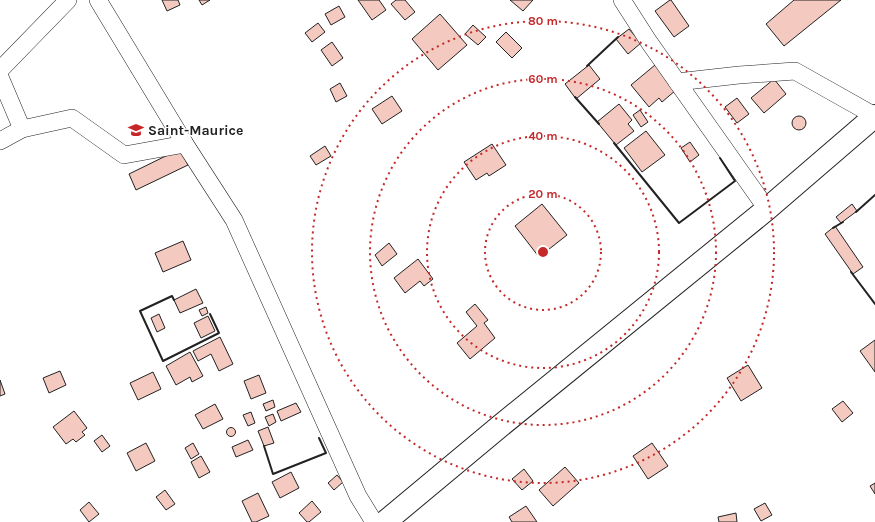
<svg xmlns="http://www.w3.org/2000/svg" width="875" height="522" font-family="Karla,sans-serif">
<style>
.building{fill:#f3c9c0;stroke:#222}
.lines{fill:none;stroke-linecap:round;stroke-linejoin:round}
.street-casing{stroke:#222;stroke-width:18}
.secondary-casing{stroke:#222;stroke-width:24}
.street{stroke:#fff;stroke-width:17}
.secondary{stroke:#fff;stroke-width:22}
.wall{stroke:#222;stroke-width:2}
.ring{fill:none;stroke:#c62828;stroke-width:2;stroke-dasharray:2 4}
.labels{text-anchor:middle;dominant-baseline:central;stroke-width:3;stroke-linejoin:round;paint-order:stroke}
.poi-label{font-size:14px;font-weight:bold;fill:#222;stroke:#fff;text-anchor:start}
.centre{fill:#c62828;stroke:#fff;stroke-width:2}
.ring-label{font-size:12px;text-anchor:middle;font-weight:bold;fill:#c62828;stroke:#fff;stroke-width:3;stroke-linejoin:round;paint-order:stroke}
</style>
<rect width="100%" height="100%" fill="#fff"/>
<g class="building">
<path d="M162,0H178L180,5L167,11Z"/>
<path d="M199,0H210L202,5Z"/>
<path d="M358,0H379L386,10L372,20Z"/>
<path d="M396,0H405L415,12L405,20L391,4Z"/>
<path d="M510,0H533L523,11Z"/>
<path d="M670,0H671L689,26L674,37L655,11Z"/>
<path d="M794,0H841L784,46L766,24Z"/>
<path d="M339,6L345,17L331,25L325,14Z"/>
<path d="M440,14L467,45L438,70L412,39Z"/>
<path d="M318,23L325,32L312,42L305,33Z"/>
<path d="M473,25L486,37L478,45L465,34Z"/>
<path d="M629,29L641,43L628,54L616,39Z"/>
<path d="M506,32L522,48L512,58L496,42Z"/>
<path d="M332,42L343,58L332,66L321,50Z"/>
<path d="M589,65L600,79L576,99L565,84Z"/>
<path d="M655,65L676,90L662,102L659,98L649,107L631,85Z"/>
<path d="M774,79L786,94L764,113L751,98Z"/>
<path d="M340,83L347,96L336,102L330,89Z"/>
<path d="M392,96L402,111L382,124L372,109Z"/>
<path d="M737,98L749,114L737,123L725,107Z"/>
<path d="M619,104L632,120L628,124L634,131L616,145L597,122Z"/>
<path d="M640,110L648,122L641,127L633,115Z"/>
<circle cx="799" cy="123" r="7"/>
<path d="M646,131L665,155L642,172L624,148Z"/>
<path d="M690,142L699,155L690,162L681,148Z"/>
<path d="M492,144L506,165L489,176L487,173L476,180L464,162Z"/>
<path d="M325,146L331,156L316,165L310,156Z"/>
<path d="M180,149L188,165L136,190L129,174Z"/>
<path d="M542,204L567,235L539,257L515,226Z"/>
<path d="M852,204L857,211L841,223L836,217Z"/>
<path d="M835,226L863,267L853,274L825,234Z"/>
<path d="M183,241L191,260L163,272L155,253Z"/>
<path d="M389,243L397,254L382,266L375,255Z"/>
<path d="M418,259L433,279L424,286L420,281L405,293L394,278Z"/>
<path d="M196,289L203,303L180,313L174,300Z"/>
<path d="M475,304L488,320L484,323L495,338L470,359L457,343L477,326L466,312Z"/>
<path d="M206,307L208,313L202,316L199,310Z"/>
<path d="M159,314L165,328L157,332L151,318Z"/>
<path d="M208,316L215,331L201,338L194,323Z"/>
<path d="M220,337L233,364L219,371L211,354L198,361L193,351Z"/>
<path d="M875,340V372L860,351Z"/>
<path d="M190,352L203,376L192,382L190,377L176,385L166,366Z"/>
<path d="M748,365L762,388L741,401L727,378Z"/>
<path d="M60,371L66,385L49,393L43,378Z"/>
<path d="M153,372L161,389L138,400L130,383Z"/>
<path d="M259,375L266,393L251,399L244,381Z"/>
<path d="M0,380L5,394L0,396Z"/>
<path d="M273,400L275,407L266,411L263,404Z"/>
<path d="M843,401L853,413L842,422L832,409Z"/>
<path d="M296,403L301,412L281,421L277,411Z"/>
<path d="M215,404L223,419L203,429L195,415Z"/>
<path d="M74,411L87,428L82,432L85,435L76,442L73,439L66,444L53,427Z"/>
<path d="M251,412L255,423L248,426L243,415Z"/>
<path d="M273,414L276,422L269,426L265,417Z"/>
<path d="M268,427L274,443L264,446L258,431Z"/>
<circle cx="231" cy="432" r="4.5"/>
<path d="M102,435L110,446L102,452L94,441Z"/>
<path d="M248,440L253,450L236,457L232,447Z"/>
<path d="M146,443L155,461L136,471L127,453Z"/>
<path d="M193,443L199,454L191,459L185,448Z"/>
<path d="M652,443L668,466L648,479L633,456Z"/>
<path d="M201,456L210,472L199,478L191,462Z"/>
<path d="M565,467L579,483L553,506L539,490Z"/>
<path d="M524,469L533,481L522,490L512,479Z"/>
<path d="M291,472L299,488L280,498L272,482Z"/>
<path d="M337,475L343,482L334,490L328,483Z"/>
<path d="M875,483V494L870,486Z"/>
<path d="M165,490L175,504L166,510L156,497Z"/>
<path d="M258,493L269,516L256,522H252L242,501Z"/>
<path d="M312,501L321,512L309,522H307L299,513Z"/>
<path d="M89,502L99,514L89,522L80,510Z"/>
<path d="M765,503L772,515L761,521L754,509Z"/>
<path d="M526,506L537,522H512L509,517Z"/>
<path d="M736,513L737,522H719L718,517Z"/>
</g>
<g class="lines">
<defs>
<g id="street">
<path d="M98,0L185,144L234,220L358,496L374,522"/>
<path d="M622,0L649,42L767,209"/>
<path d="M0,70L68,0"/>
<path d="M0,77L22,129L0,141"/>
<path d="M677,82L739,75L795,71L875,116"/>
<path d="M22,129L72,118L124,155L185,144"/>
</g>
<path id="secondary" d="M385,522L499,427L767,209L875,116"/>
</defs>
<use href="#street" class="street-casing"/>
<use href="#secondary" class="secondary-casing"/>
<use href="#street" class="street"/>
<use href="#secondary" class="secondary"/>
<g class="wall">
<path d="M587,66L618,37"/>
<path d="M575,97L599,124"/>
<path d="M614,143L679,223L735,181L720,158"/>
<path d="M856,212L875,195"/>
<path d="M833,228L843,222"/>
<path d="M851,272L875,304"/>
<path d="M174,300L172,296L140,311L163,361L219,333L210,314"/>
<path d="M264,446L273,474L326,453L319,438"/>
</g>
</g>
<g class="ring">
<circle cx="543" cy="252" r="58"/>
<circle cx="543" cy="252" r="116"/>
<circle cx="543" cy="252" r="173"/>
<circle cx="543" cy="252" r="231"/>
</g>
<defs>
<symbol id="school-bare" viewBox="-9 -9 18 18"><path d="M0-5L7-2L0 1L-7-2ZM-4 1L0 2.5L4 1V4Q0 6-4 4Z" fill="#c62828" stroke="#fff" stroke-width="2.5" paint-order="stroke"/></symbol>
</defs>
<g fill-rule="evenodd">
<use href="#school-bare" x="125" y="119" width="22" height="22"/>
</g>
<g class="labels">
<g class="poi-label">
<text x="148" y="130">Saint-Maurice</text>
</g>
</g>
<circle cx="543" cy="252" r="6" class="centre"/>
<g class="ring-label">
<text x="543" y="25">80 m</text>
<text x="543" y="83">60 m</text>
<text x="543" y="140">40 m</text>
<text x="543" y="198">20 m</text>
</g>
</svg>
